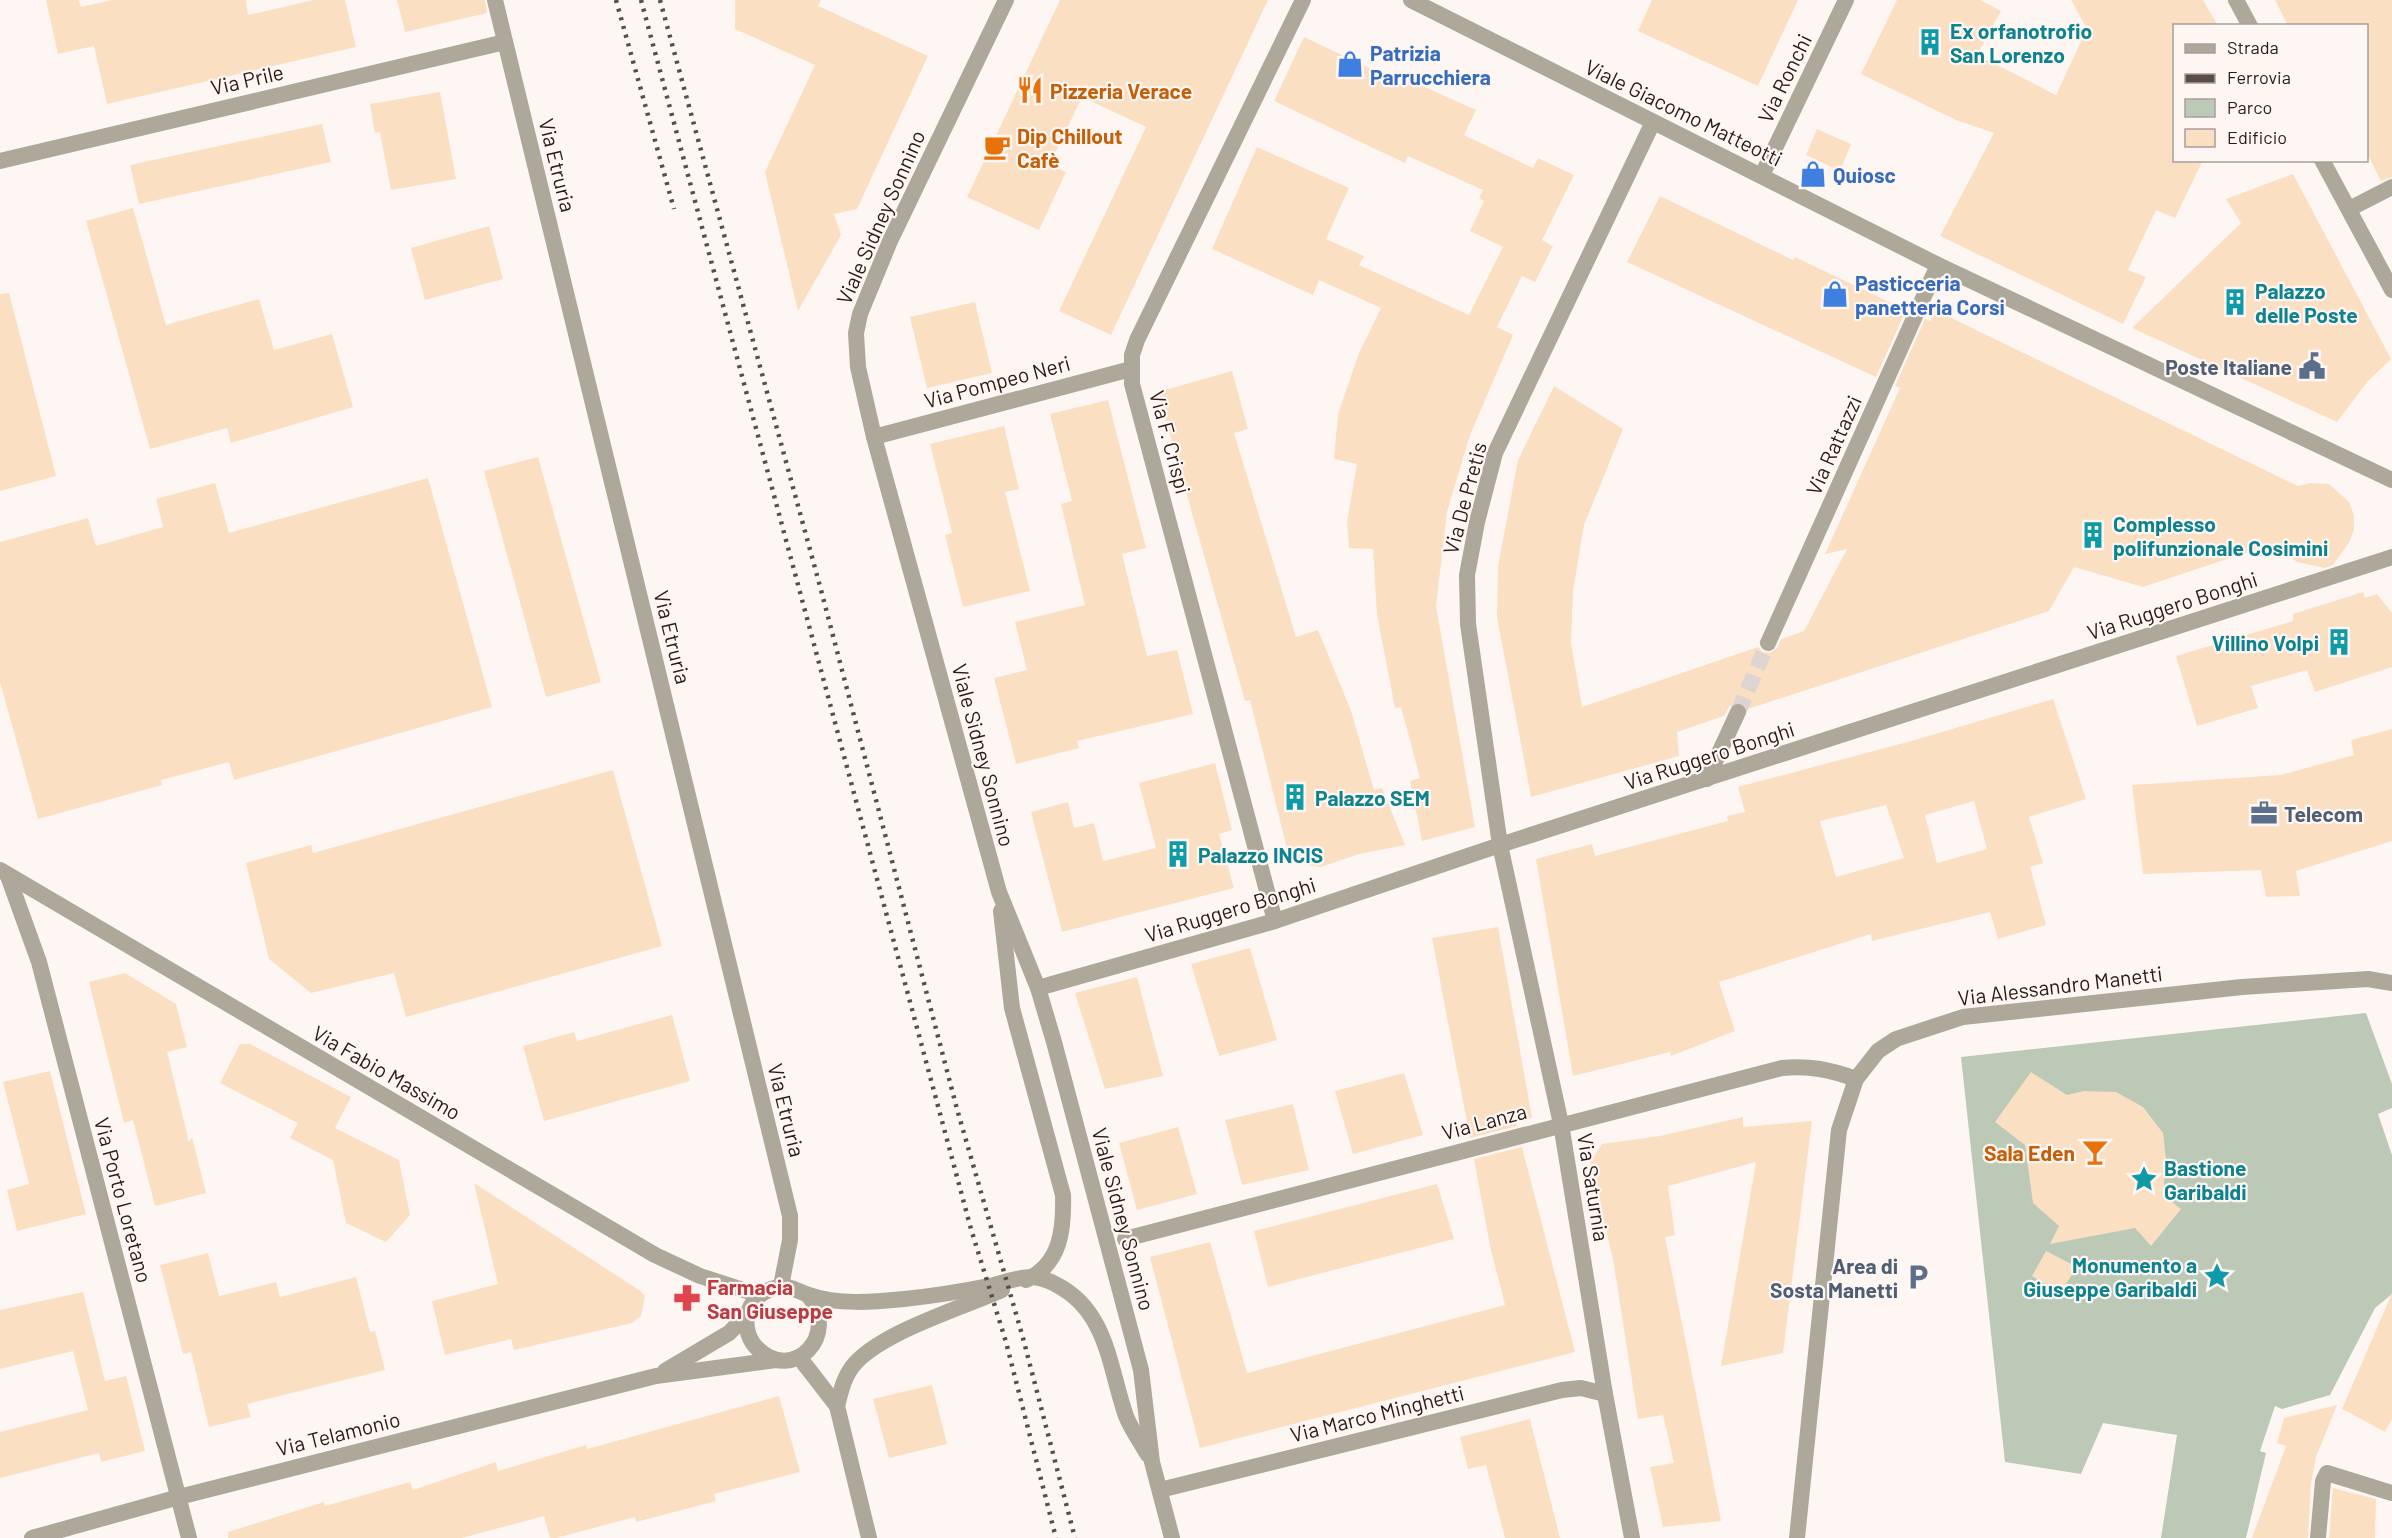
<svg xmlns="http://www.w3.org/2000/svg" width="2392" height="1538" font-family="Barlow,sans-serif">
<style>
.green{fill:#bbc9b6}
.building{fill:#fbdfc2;fill-rule:evenodd}
.lines{fill:none;stroke-linecap:round;stroke-linejoin:round}
.minor-tunnel{stroke:#ded5d2;stroke-width:16;stroke-dasharray:16 8;stroke-linecap:butt}
.pedestrian{stroke:#ada899;stroke-width:16}
.minor{stroke:#ada899;stroke-width:16}
.tertiary{stroke:#ada899;stroke-width:16}
.rail{stroke:#5a4d48;stroke-width:4.5;stroke-dasharray:3 6;stroke-linecap:butt}
.labels{text-anchor:middle;dominant-baseline:central;stroke-width:4.5;stroke-linejoin:round;paint-order:stroke}
.culture-label{font-size:21px;font-weight:bold;fill:#0d838f;stroke:#fef6f3;text-anchor:start}
.shop-label{font-size:21px;font-weight:bold;fill:#366cbe;stroke:#fef6f3;text-anchor:start}
.street-label{font-size:21px;fill:#291b15;stroke:#fef6f3}
.food-label{font-size:21px;font-weight:bold;fill:#c56008;stroke:#fef6f3;text-anchor:start}
.service-label{font-size:21px;font-weight:bold;fill:#4e5e75;stroke:#fef6f3;text-anchor:end}
.health-label{font-size:21px;font-weight:bold;fill:#be3a42;stroke:#fef6f3;text-anchor:start}
</style>
<rect width="100%" height="100%" fill="#fef6f3"/>
<path class="green" d="M2366,1013L2392,1084V1108L2378,1114L2392,1155V1294L2375,1308L2330,1395L2282,1409L2275,1406L2260,1451L2266,1453L2246,1538H2161L2177,1435L2103,1423L2081,1474L2005,1462L1961,1057Z"/>
<g class="building">
<path d="M46,0H79L81,7L112,0H246L248,15L314,0H345L356,47L107,104L94,46L58,54Z"/>
<path d="M397,0H485L487,13L405,32Z"/>
<path d="M735,0H821L818,6L928,56L857,209L834,214L841,235L798,311L765,172L815,65L735,29Z"/>
<path d="M1060,0H1268L1111,335L1059,311L1146,127L1082,97L1050,164L1066,172L1039,230L967,197Z"/>
<path d="M1652,0H1798L1758,86L1638,31Z"/>
<path d="M1897,0H1980L2001,11L1977,55L2056,95L2087,29L2071,0H2203L2218,26H2175V160H2203L2175,218L2156,210L2128,270L2146,277L2123,324L1940,236L1994,133L1956,120L1861,74Z"/>
<path d="M2275,0H2392V177L2381,181L2367,153V26H2288Z"/>
<path d="M1304,37L1405,85L1407,79L1476,110L1464,135L1533,168L1538,158L1574,175L1542,240L1553,246L1535,282L1522,276L1497,327L1513,335L1470,435L1447,512L1436,606L1475,827L1422,841L1410,781L1420,778L1401,707L1395,708L1377,615L1373,549L1349,548L1347,522L1357,464L1334,459L1338,414L1359,353L1381,308L1319,280L1313,295L1212,249L1257,147L1349,188L1326,239L1364,256L1359,265L1469,315L1503,247L1470,231L1484,201L1479,198L1483,190L1408,156L1405,163L1274,101Z"/>
<path d="M440,92L456,179L391,190L380,132L375,133L370,104Z"/>
<path d="M322,124L331,162L139,204L130,165Z"/>
<path d="M1817,129L1851,144L1840,171L1806,155Z"/>
<path d="M2293,174L2391,359L2368,381L2337,422L2132,328L2241,223L2226,199Z"/>
<path d="M1660,196L1793,260L1795,257L1906,310L1876,377L1627,262Z"/>
<path d="M133,208L166,325L259,299L274,350L332,334L353,407L231,443L227,428L150,449L86,221Z"/>
<path d="M489,226L503,279L425,300L411,248Z"/>
<path d="M9,293L56,476L0,491V294Z"/>
<path d="M975,302L992,373L927,388L910,317Z"/>
<path d="M1935,310L2298,486L2311,483L2329,484L2349,502L2354,515V529L2350,541L2333,565L2325,568L2297,562L2272,544L2143,587L2074,567L2049,611L1748,709L1743,703L1736,702L1729,707L1724,716L1677,732L1679,756L1531,797L1497,617L1498,566L1518,460L1554,386L1623,429L1584,525L1573,591L1571,643L1582,707L1758,647L1763,652L1770,653L1777,648L1781,639L1804,631L1847,549L1825,554L1900,388L1895,386L1925,319L1930,321Z"/>
<path d="M1232,371L1248,429L1234,433L1296,637L1318,630L1351,711L1374,790L1382,788L1405,845L1359,854L1321,867L1300,864L1287,849L1250,700L1245,701L1158,392Z"/>
<path d="M1108,400L1146,548L1122,554L1147,656L1177,650L1193,714L1077,741L1079,748L1016,764L994,678L1027,670L1015,622L1085,605L1061,504L1072,501L1050,414Z"/>
<path d="M1004,426L1019,489L1005,492L1030,591L963,607L945,535L952,533L930,444Z"/>
<path d="M538,457L601,682L546,697L484,471Z"/>
<path d="M428,478L492,707L234,780L229,762L161,780L162,785L38,819L0,682V542L88,518L96,546L163,527L156,499L215,483L229,533Z"/>
<path d="M2363,592L2365,598L2377,594L2392,613V667L2315,692L2307,670L2251,686L2258,708L2197,726L2176,656L2293,621V614Z"/>
<path d="M2053,699L2086,799L2029,817L2043,863L2030,867L2046,925L1998,939L1990,912L1872,941L1871,934L1719,982L1735,1031L1671,1056L1670,1052L1573,1076L1536,859L1592,844L1595,856L1728,821L1727,816L1745,812L1738,787L1915,740ZM1974,801L1987,849L1937,863L1925,815ZM1886,805L1904,858L1836,877L1820,821Z"/>
<path d="M2392,729V841L2296,871L2300,896L2266,897L2261,870L2143,874L2132,785L2280,775L2354,755L2351,740Z"/>
<path d="M1215,763L1232,830L1219,834L1234,888L1062,932L1031,812L1068,802L1074,828L1094,823L1103,861L1156,848L1139,783Z"/>
<path d="M613,770L662,946L406,1017L394,973L311,993L269,959L246,863L311,845L313,853Z"/>
<path d="M1498,927L1532,1118L1515,1122L1517,1126L1470,1138L1432,938Z"/>
<path d="M1250,948L1277,1040L1219,1056L1191,964Z"/>
<path d="M125,973L176,1004L187,1047L167,1052L189,1142L192,1137L206,1193L155,1206L133,1120L124,1123L89,982Z"/>
<path d="M1137,977L1163,1076L1105,1089L1075,993Z"/>
<path d="M672,1015L690,1081L544,1121L523,1046L574,1032L577,1041Z"/>
<path d="M240,1044H250L351,1097L335,1128L399,1160L410,1215L386,1242L346,1223L333,1160L290,1138L298,1123L220,1083Z"/>
<path d="M50,1071L86,1214L17,1231L7,1190L29,1184L3,1082Z"/>
<path d="M2031,1072L2067,1095L2084,1091L2116,1092L2143,1107L2163,1133L2166,1159L2163,1195L2181,1209L2151,1246L2135,1228L2050,1244L2059,1226L2033,1203L2025,1145L1995,1122Z"/>
<path d="M1404,1073L1423,1135L1353,1154L1335,1091Z"/>
<path d="M1293,1104L1309,1170L1242,1185L1225,1120Z"/>
<path d="M1743,1117V1127L1812,1121L1783,1353L1721,1366L1756,1162L1668,1186L1675,1235L1665,1237L1721,1521L1663,1527L1650,1467L1674,1463L1663,1415L1638,1419L1613,1259L1590,1162L1602,1144L1660,1136Z"/>
<path d="M1178,1127L1197,1194L1137,1210L1119,1143Z"/>
<path d="M1522,1147L1575,1352L1200,1448L1150,1257L1210,1242L1247,1373L1505,1305L1490,1246L1474,1159Z"/>
<path d="M474,1183L639,1290L645,1296L641,1316L632,1323L514,1350L511,1339L445,1355L432,1301L498,1284Z"/>
<path d="M1437,1184L1454,1239L1268,1287L1254,1231Z"/>
<path d="M2046,1251L2077,1267L2060,1293L2032,1276Z"/>
<path d="M208,1253L219,1296L276,1282L280,1297L356,1277L370,1332L375,1331L385,1370L247,1404L251,1417L209,1427L191,1352L183,1354L160,1265Z"/>
<path d="M83,1292L105,1381L126,1376L145,1451L101,1462L99,1453L0,1478V1432L88,1410L73,1351L0,1369V1310Z"/>
<path d="M2392,1293V1419L2385,1432L2342,1409Z"/>
<path d="M932,1385L947,1444L889,1458L873,1399Z"/>
<path d="M779,1396L800,1472L714,1494L716,1501L636,1522L635,1517L556,1538H550L544,1516L462,1538H228V1532L324,1502L325,1506L410,1482L413,1490L496,1462L498,1471L586,1445L587,1449Z"/>
<path d="M2337,1405L2316,1457L2311,1483L2308,1538H2252L2286,1446L2277,1443L2284,1418Z"/>
<path d="M1530,1419L1560,1538H1505L1486,1465L1468,1469L1460,1437Z"/>
<path d="M2333,1488L2376,1499L2375,1538H2329Z"/>
</g>
<g class="lines">
<path class="minor-tunnel" d="M1738,712L1768,643"/>
<path class="pedestrian" d="M2318,1538L2323,1481L2327,1473L2392,1493"/>
<g class="minor">
<path d="M1411,0L1938,265L2392,480"/>
<path d="M2236,0L2250,26"/>
<path d="M2322,160L2392,290"/>
<path d="M0,161L505,42"/>
<path d="M1762,175L1846,0"/>
<path d="M2349,209L2392,187"/>
<path d="M874,437L1131,369"/>
<path d="M1768,643L1938,265"/>
<path d="M1707,779L1738,712"/>
<path d="M8,876L39,962L189,1538"/>
<path d="M1275,921L1132,384V355L1137,340L1303,0"/>
<path d="M1038,988L1275,921L1500,845L2392,557"/>
<path d="M1125,1239L1782,1068C1809,1065 1831,1070 1856,1079"/>
<path d="M665,1371L729,1333L747,1315"/>
<path d="M1160,1490L1562,1390L1581,1388L1605,1394"/>
<path d="M32,1538L179,1497L656,1376L776,1360"/>
<path d="M1632,1538L1605,1394L1561,1124L1500,845L1468,624L1467,575L1477,522L1495,453L1653,122"/>
<path d="M1797,1538L1839,1130L1856,1079L1878,1051L1896,1039L1963,1017L2242,987L2368,979L2392,983"/>
</g>
<g class="tertiary">
<path d="M495,0L790,1216V1240L781,1286"/>
<path d="M1006,0L890,241L860,314L856,333L858,367L874,437L999,892L1038,988L1054,1042L1141,1370L1152,1462L1172,1538"/>
<path d="M0,870L655,1255L700,1276L759,1295"/>
<path d="M1001,911L1012,1008L1063,1195C1064,1229 1061,1264 1026,1280"/>
<path d="M808,1295C841,1336 792,1383 758,1349C749,1341 745,1328 747,1316C750,1301 764,1289 779,1287C791,1285 798,1292 809,1295C837,1305 874,1302 904,1299C934,1296 964,1291 994,1285C1005,1282 1022,1276 1034,1277C1040,1278 1050,1281 1055,1284C1108,1310 1109,1368 1126,1416C1131,1429 1141,1443 1148,1455"/>
<path d="M799,1357L837,1406L869,1538"/>
<path d="M837,1406C841,1392 843,1379 852,1367C878,1333 962,1308 1002,1290"/>
</g>
<g class="rail">
<path d="M616,0L674,209"/>
<path d="M641,0L971,1229L1006,1342L1056,1538"/>
<path d="M660,0L821,590L957,1109L1023,1338L1075,1538"/>
</g>
</g>
<defs>
<symbol id="building-bare" viewBox="-9 -9 18 18"><path d="M-4-6H4V6H1V3H-1V6H-4ZM-2.5-4.3h1.7v1.8h-1.7ZM.8-4.3h1.7v1.8H.8ZM-2.5-1h1.7V.8h-1.7ZM.8-1h1.7V.8H.8Z" fill="#0f9aa8" stroke="#fef6f3" stroke-width="2.5" paint-order="stroke"/></symbol>
<symbol id="shop-bare" viewBox="-9 -9 18 18"><path d="M-5-2.5h2.3a2.7 3.5 0 0 1 5.4 0H5L5.5 6h-11ZM-1.5-2.5h3a1.5 2.3 0 0 0-3 0Z" fill="#3f7fe0" stroke="#fef6f3" stroke-width="2.5" paint-order="stroke"/></symbol>
<symbol id="restaurant-bare" viewBox="-9 -9 18 18"><path d="M-5-6h1v4h1v-4h1v4h1v-4h1v5L-1.5 .5V6h-2V.5L-5-1ZM5-6V6H3V1.5H1.5Q1.5-4 5-6Z" fill="#e8710a" stroke="#fef6f3" stroke-width="2.5" paint-order="stroke"/></symbol>
<symbol id="cafe-bare" viewBox="-9 -9 18 18"><path d="M-5.5-4.5H6V0H3Q3 3.5 0 3.5H-2.5Q-5.5 3.5-5.5 0ZM3-3.2v2h1.7v-2ZM-6 4.5H4V6H-6Z" fill="#e8710a" stroke="#fef6f3" stroke-width="2.5" paint-order="stroke"/></symbol>
<symbol id="civic-bare" viewBox="-9 -9 18 18"><path d="M-.6-6.5H3V-4.5H.6V-3L4-1V1h2V6H-6V1h2V-1L-.6-3ZM-1.2 2.5V6h2.4V2.5Z" fill="#5c6f8a" stroke="#fef6f3" stroke-width="2.5" paint-order="stroke"/></symbol>
<symbol id="office-bare" viewBox="-9 -9 18 18"><path d="M-6-3h4V-5.5h4V-3h4V5H-6ZM-1-4.5V-3h2v-1.5ZM-6 0V1H6V0Z" fill="#5c6f8a" stroke="#fef6f3" stroke-width="2.5" paint-order="stroke"/></symbol>
<symbol id="bar-bare" viewBox="-9 -9 18 18"><path d="M-6-5H6L.8 .8V4.5H3.5V6h-7V4.5H-.8V.8Z" fill="#e8710a" stroke="#fef6f3" stroke-width="2.5" paint-order="stroke"/></symbol>
<symbol id="sight-bare" viewBox="-9 -9 18 18"><path d="M0-6L1.8-2.2L6-1.7L2.9 1.2L3.7 5.4L0 3.3L-3.7 5.4L-2.9 1.2L-6-1.7L-1.8-2.2Z" fill="#0f9aa8" stroke="#fef6f3" stroke-width="2.5" paint-order="stroke"/></symbol>
<symbol id="parking-bare" viewBox="-9 -9 18 18"><path d="M-3.5-5.5H1a3.5 3.5 0 0 1 0 7H-1V5.5H-3.5ZM-1-3.4V-.6H.8a1.4 1.4 0 0 0 0-2.8Z" fill="#5c6f8a" stroke="#fef6f3" stroke-width="2.5" paint-order="stroke"/></symbol>
<symbol id="pharmacy-bare" viewBox="-9 -9 18 18"><path d="M-2-6h4v4h4v4h-4v4h-4v-4h-4v-4h4Z" fill="#e0444e" stroke="#fef6f3" stroke-width="2.5" paint-order="stroke"/></symbol>
</defs>
<g fill-rule="evenodd">
<use href="#building-bare" x="1911" y="23" width="38" height="38"/>
<use href="#shop-bare" x="1331" y="45" width="38" height="38"/>
<use href="#restaurant-bare" x="1011" y="71" width="38" height="38"/>
<use href="#cafe-bare" x="978" y="128" width="38" height="38"/>
<use href="#shop-bare" x="1794" y="155" width="38" height="38"/>
<use href="#shop-bare" x="1816" y="275" width="38" height="38"/>
<use href="#building-bare" x="2216" y="283" width="38" height="38"/>
<use href="#civic-bare" x="2293" y="347" width="38" height="38"/>
<use href="#building-bare" x="2074" y="516" width="38" height="38"/>
<use href="#building-bare" x="2320" y="623" width="38" height="38"/>
<use href="#building-bare" x="1276" y="778" width="38" height="38"/>
<use href="#office-bare" x="2245" y="794" width="38" height="38"/>
<use href="#building-bare" x="1159" y="835" width="38" height="38"/>
<use href="#bar-bare" x="2076" y="1133" width="38" height="38"/>
<use href="#sight-bare" x="2125" y="1160" width="38" height="38"/>
<use href="#sight-bare" x="2198" y="1257" width="38" height="38"/>
<use href="#parking-bare" x="1899" y="1258" width="38" height="38"/>
<use href="#pharmacy-bare" x="668" y="1279" width="38" height="38"/>
</g>
<g class="labels">
<g class="culture-label">
<text x="1950" y="30">Ex orfanotrofio<tspan x="1950" dy="24">San Lorenzo</tspan></text>
<text x="2255" y="290">Palazzo<tspan x="2255" dy="24">delle Poste</tspan></text>
<text x="2113" y="523">Complesso<tspan x="2113" dy="24">polifunzionale Cosimini</tspan></text>
<text x="2319" y="642" text-anchor="end">Villino Volpi</text>
<text x="1315" y="797">Palazzo SEM</text>
<text x="1198" y="854">Palazzo INCIS</text>
<text x="2164" y="1167">Bastione<tspan x="2164" dy="24">Garibaldi</tspan></text>
<text x="2197" y="1264" text-anchor="end">Monumento a<tspan x="2197" dy="24">Giuseppe Garibaldi</tspan></text>
</g>
<g class="shop-label">
<text x="1370" y="52">Patrizia<tspan x="1370" dy="24">Parrucchiera</tspan></text>
<text x="1833" y="174">Quiosc</text>
<text x="1855" y="282">Pasticceria<tspan x="1855" dy="24">panetteria Corsi</tspan></text>
</g>
<g class="street-label">
<text transform="translate(1784 78) rotate(-64)">Via Ronchi</text>
<text transform="translate(247 79) rotate(-13)">Via Prile</text>
<text transform="translate(1684 112) rotate(26)">Viale Giacomo Matteotti</text>
<text transform="translate(558 165) rotate(76)">Via Etruria</text>
<text transform="translate(880 217) rotate(-66)">Viale Sidney Sonnino</text>
<text transform="translate(997 381) rotate(-15)">Via Pompeo Neri</text>
<text transform="translate(1171 442) rotate(75)">Via F. Crispi</text>
<text transform="translate(1833 445) rotate(-66)">Via Rattazzi</text>
<text transform="translate(1464 498) rotate(-75)">Via De Pretis</text>
<text transform="translate(2172 605) rotate(-18)">Via Ruggero Bonghi</text>
<text transform="translate(673 637) rotate(76)">Via Etruria</text>
<text transform="translate(984 755) rotate(75)">Viale Sidney Sonnino</text>
<text transform="translate(1709 755) rotate(-18)">Via Ruggero Bonghi</text>
<text transform="translate(1230 909) rotate(-17)">Via Ruggero Bonghi</text>
<text transform="translate(2060 985) rotate(-7)">Via Alessandro Manetti</text>
<text transform="translate(387 1072) rotate(30)">Via Fabio Massimo</text>
<text transform="translate(787 1110) rotate(76)">Via Etruria</text>
<text transform="translate(1484 1121) rotate(-15)">Via Lanza</text>
<text transform="translate(1594 1187) rotate(81)">Via Saturnia</text>
<text transform="translate(124 1200) rotate(75)">Via Porto Loretano</text>
<text transform="translate(1124 1219) rotate(75)">Viale Sidney Sonnino</text>
<text transform="translate(1377 1413) rotate(-14)">Via Marco Minghetti</text>
<text transform="translate(338 1433) rotate(-14)">Via Telamonio</text>
</g>
<g class="food-label">
<text x="1050" y="90">Pizzeria Verace</text>
<text x="1017" y="135">Dip Chillout<tspan x="1017" dy="24">Cafè</tspan></text>
<text x="2075" y="1152" text-anchor="end">Sala Eden</text>
</g>
<g class="service-label">
<text x="2292" y="366">Poste Italiane</text>
<text x="2284" y="813" text-anchor="start">Telecom</text>
<text x="1898" y="1265">Area di<tspan x="1898" dy="24">Sosta Manetti</tspan></text>
</g>
<g class="health-label">
<text x="707" y="1286">Farmacia<tspan x="707" dy="24">San Giuseppe</tspan></text>
</g>
</g>
<rect x="2173" y="24" width="195" height="138" fill="#fef6f3" stroke="#a99e9a" stroke-width="1.5"/>
<rect x="2185" y="44" width="30" height="9" fill="#ada899" stroke="#a99e9a" stroke-width="1.5"/>
<text x="2227" y="54" font-size="18" fill="#291b15">Strada</text>
<rect x="2185" y="74" width="30" height="9" fill="#5a4d48" stroke="#a99e9a" stroke-width="1.5"/>
<text x="2227" y="84" font-size="18" fill="#291b15">Ferrovia</text>
<rect x="2185" y="99" width="30" height="18" fill="#bbc9b6" stroke="#a99e9a" stroke-width="1.5"/>
<text x="2227" y="114" font-size="18" fill="#291b15">Parco</text>
<rect x="2185" y="129" width="30" height="18" fill="#fbdfc2" stroke="#a99e9a" stroke-width="1.5"/>
<text x="2227" y="144" font-size="18" fill="#291b15">Edificio</text>
</svg>
